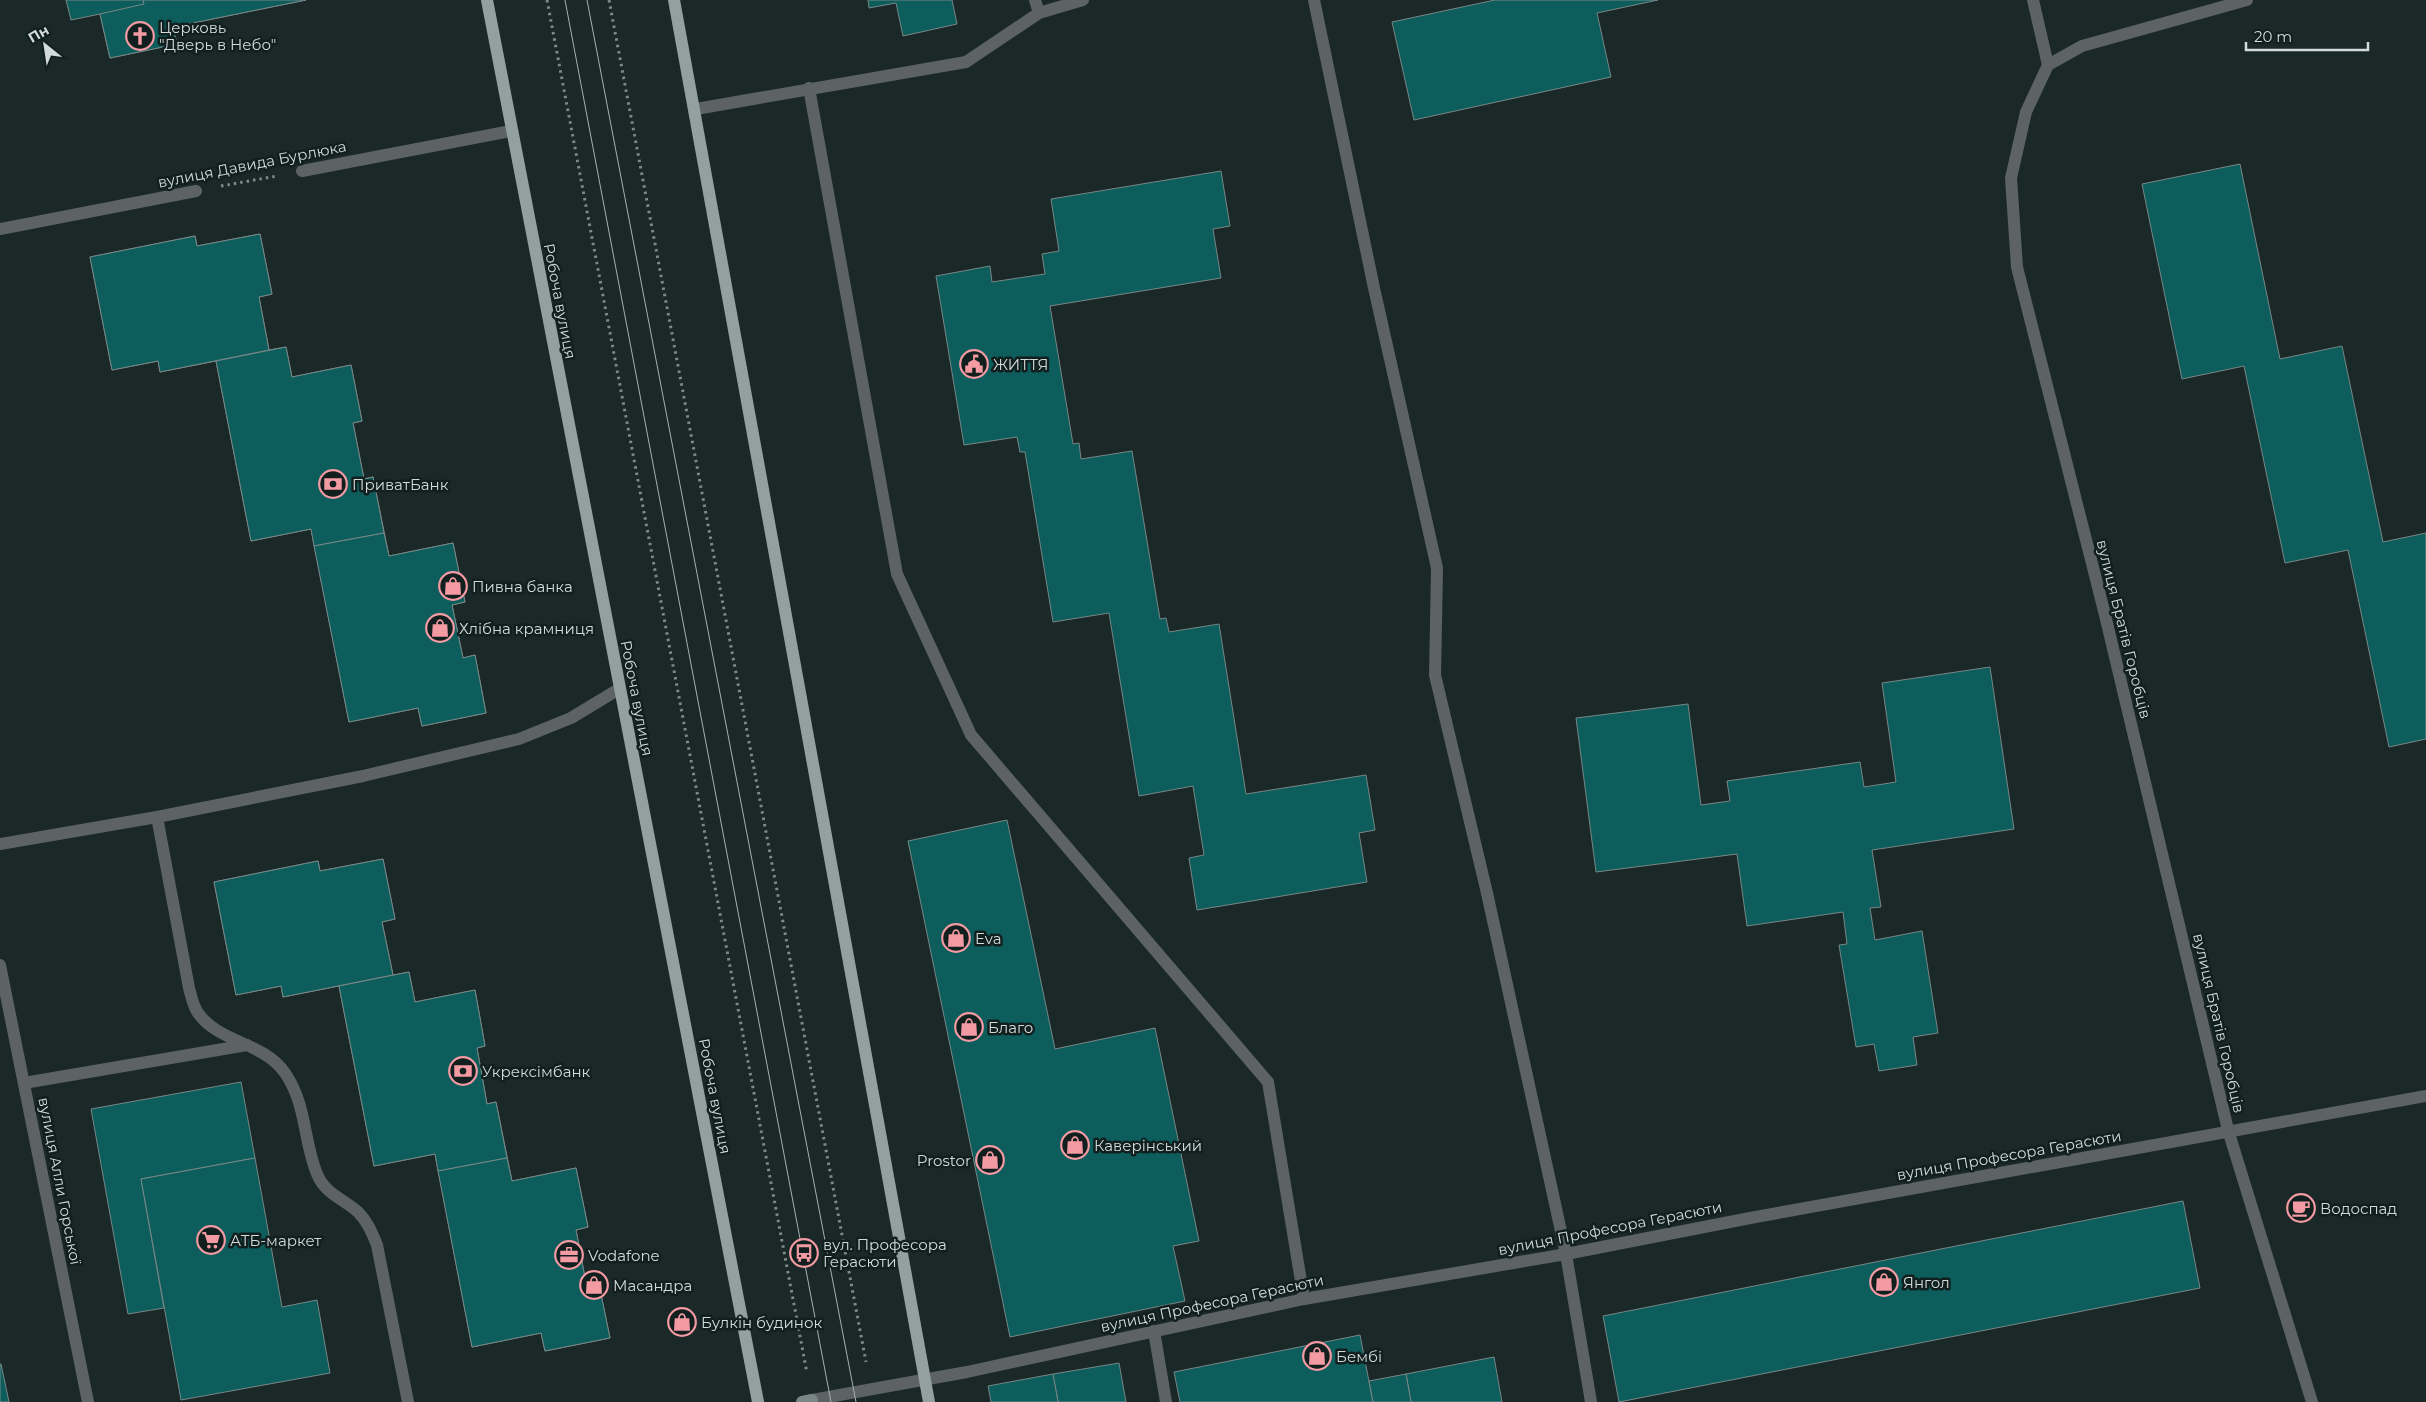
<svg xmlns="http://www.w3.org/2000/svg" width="2426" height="1402" font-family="Montserrat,sans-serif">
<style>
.building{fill:#0d5d5c;stroke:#778786}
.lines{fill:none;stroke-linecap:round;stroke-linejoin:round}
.path{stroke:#7e8989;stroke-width:3;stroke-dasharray:2.5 4;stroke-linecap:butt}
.lane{stroke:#5c6362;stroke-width:12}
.street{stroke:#5c6362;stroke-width:12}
.secondary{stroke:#7a8585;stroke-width:12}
.primary{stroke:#92a09f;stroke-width:12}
.tram{stroke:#a7b0b0;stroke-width:1}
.labels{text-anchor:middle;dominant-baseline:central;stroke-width:5;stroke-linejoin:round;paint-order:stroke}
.poi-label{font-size:15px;fill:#d2dada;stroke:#111f1e;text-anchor:start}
.street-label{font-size:15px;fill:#d2dada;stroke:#111f1e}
</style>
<rect width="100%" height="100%" fill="#1b2828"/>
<g class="building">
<path d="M66,0H306L173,27L177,44L110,58L100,14L71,20Z"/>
<path d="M143,0H306L173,27L177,44L110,58L100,14L144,4Z"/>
<path d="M868,0H952L957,24L903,36L896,3L869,8Z"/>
<path d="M1495,0H1658L1597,13L1611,77L1414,120L1392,22Z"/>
<path d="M2240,164L2280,359L2342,346L2383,542L2426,533V739L2389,747L2348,550L2285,563L2244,366L2182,379L2142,184Z"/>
<path d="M1221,171L1230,226L1213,229L1221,278L1050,306L1073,444L1079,443L1081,459L1132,451L1160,619L1166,618L1169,632L1219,624L1246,794L1366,775L1375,830L1359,833L1367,882L1197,910L1189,858L1204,855L1193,786L1139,796L1109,613L1053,622L1025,452H1020L1017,437L964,445L936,276L990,266L992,282L1045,274L1042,254L1059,251L1051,199Z"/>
<path d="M260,234L272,294L259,297L269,350L286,347L292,377L351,365L362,421L353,423L364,479L373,477L389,556L453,543L465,602L452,605L463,658L475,655L486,713L422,726L418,708L349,722L311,529L251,541L216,361L160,372L158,361L112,370L90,257L195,236L197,246Z"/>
<path d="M260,234L272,294L259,297L269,350L160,372L158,361L112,370L90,257L195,236L197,246Z"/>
<path d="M286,347L292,377L351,365L362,421L353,423L364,479L373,477L384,533L314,546L311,529L251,541L216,361Z"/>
<path d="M384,533L389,556L453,543L465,602L452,605L463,658L475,655L486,713L422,726L418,708L349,722L314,546Z"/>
<path d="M1990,667L2014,829L1872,850L1881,907L1870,908L1875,940L1922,931L1938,1033L1913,1037L1917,1065L1879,1071L1874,1044L1856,1047L1839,945L1847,944L1843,912L1747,926L1737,854L1596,872L1576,718L1688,704L1701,805L1730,801L1727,781L1860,762L1864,787L1896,782L1882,683Z"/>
<path d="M1007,820L1055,1049L1155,1028L1199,1241L1173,1246L1185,1301L1010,1337L908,841Z"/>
<path d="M383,859L395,919L382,922L393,975L409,972L415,1002L475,990L485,1046L477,1048L487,1104L496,1102L512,1181L576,1168L588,1227L576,1230L586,1283L598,1280L610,1338L545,1351L541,1333L472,1347L435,1154L374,1166L339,986L283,997L281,986L236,995L214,882L318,861L320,871Z"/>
<path d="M383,859L395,919L382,922L393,975L283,997L281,986L236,995L214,882L318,861L320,871Z"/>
<path d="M409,972L415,1002L475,990L485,1046L477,1048L487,1104L496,1102L507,1158L438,1171L435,1154L374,1166L339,986Z"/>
<path d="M241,1082L255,1158L141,1179L164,1308L128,1314L91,1109Z"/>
<path d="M255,1158L282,1307L317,1300L330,1373L181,1400L141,1179Z"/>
<path d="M507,1158L512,1181L576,1168L588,1227L576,1230L586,1283L598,1280L610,1338L545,1351L541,1333L472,1347L438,1171Z"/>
<path d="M2183,1201L2200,1288L1619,1402L1603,1316Z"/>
<path d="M1360,1335L1373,1402H1180L1174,1372Z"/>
<path d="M1494,1357L1502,1402H1411L1406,1374Z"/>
<path d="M1119,1363L1126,1402H1058L1053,1374Z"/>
<path d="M0,1364H1L9,1402H0Z"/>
<path d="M1053,1374L1058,1402H991L988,1386Z"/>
<path d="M1406,1374L1411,1402H1373L1369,1381Z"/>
</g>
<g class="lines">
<g class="path">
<path d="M547,0L807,1373"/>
<path d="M609,0L866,1362"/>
<path d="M221,186L277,176"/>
</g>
<g class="lane">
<path d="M1035,0L1039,13"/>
<path d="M1314,0L1374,288L1437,568L1435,675L1487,893L1566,1254L1591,1402"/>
<path d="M2033,0L2048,65"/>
<path d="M809,88L897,574L971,735L1268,1082L1304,1299"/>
<path d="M696,109L966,62L1039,13L1083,0"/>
<path d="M157,817L189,988C191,995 193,1006 198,1013C219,1043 264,1042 285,1073C307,1105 303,1140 317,1174C325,1194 344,1199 358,1212C368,1222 372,1233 377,1245L408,1402"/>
<path d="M24,1083L247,1045"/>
<path d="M1154,1331L1166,1402"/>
</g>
<g class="street">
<path d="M2247,0L2082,46L2048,65L2026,112L2011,178L2017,267L2105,615L2228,1130L2312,1402"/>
<path d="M302,171L511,131"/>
<path d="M0,229L196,191"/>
<path d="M0,844L157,817L363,776L519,739L571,718L619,689"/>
<path d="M0,965L88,1402"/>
<path d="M812,1400L967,1372L1304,1299L1566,1254L1750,1218L2426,1096"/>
</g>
<path class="secondary" d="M802,1402L812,1400"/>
<g class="primary">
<path d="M487,0L758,1402"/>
<path d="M674,0L929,1402"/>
</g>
<g class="tram">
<path d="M565,0L831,1402"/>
<path d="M587,0L856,1402"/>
</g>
</g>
<defs>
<symbol id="church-ring" viewBox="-11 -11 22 22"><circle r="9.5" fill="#111f1e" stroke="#f49aa3" stroke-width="1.5"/><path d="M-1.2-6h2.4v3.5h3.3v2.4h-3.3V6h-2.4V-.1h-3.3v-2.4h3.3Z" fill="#f49aa3"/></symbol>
<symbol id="civic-ring" viewBox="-11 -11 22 22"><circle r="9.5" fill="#111f1e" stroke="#f49aa3" stroke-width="1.5"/><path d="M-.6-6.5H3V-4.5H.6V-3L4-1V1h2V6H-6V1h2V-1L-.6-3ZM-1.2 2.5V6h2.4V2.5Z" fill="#f49aa3"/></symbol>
<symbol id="bank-ring" viewBox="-11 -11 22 22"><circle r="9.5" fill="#111f1e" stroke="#f49aa3" stroke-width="1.5"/><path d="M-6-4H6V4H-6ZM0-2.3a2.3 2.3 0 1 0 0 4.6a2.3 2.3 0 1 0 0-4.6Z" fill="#f49aa3"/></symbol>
<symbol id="shop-ring" viewBox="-11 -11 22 22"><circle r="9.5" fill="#111f1e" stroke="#f49aa3" stroke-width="1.5"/><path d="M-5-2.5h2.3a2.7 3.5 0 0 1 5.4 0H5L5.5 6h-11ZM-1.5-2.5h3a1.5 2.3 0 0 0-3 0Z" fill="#f49aa3"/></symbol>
<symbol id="cafe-ring" viewBox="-11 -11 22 22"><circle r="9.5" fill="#111f1e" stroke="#f49aa3" stroke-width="1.5"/><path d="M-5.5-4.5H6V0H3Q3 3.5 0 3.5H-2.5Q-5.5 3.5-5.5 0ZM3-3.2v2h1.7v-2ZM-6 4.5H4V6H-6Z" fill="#f49aa3"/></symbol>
<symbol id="supermarket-ring" viewBox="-11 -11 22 22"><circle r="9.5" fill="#111f1e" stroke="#f49aa3" stroke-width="1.5"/><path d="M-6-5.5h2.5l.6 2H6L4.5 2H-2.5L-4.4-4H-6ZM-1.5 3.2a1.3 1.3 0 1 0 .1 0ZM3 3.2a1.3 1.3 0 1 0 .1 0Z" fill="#f49aa3"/></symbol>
<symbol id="bus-ring" viewBox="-11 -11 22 22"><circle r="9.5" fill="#111f1e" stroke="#f49aa3" stroke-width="1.5"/><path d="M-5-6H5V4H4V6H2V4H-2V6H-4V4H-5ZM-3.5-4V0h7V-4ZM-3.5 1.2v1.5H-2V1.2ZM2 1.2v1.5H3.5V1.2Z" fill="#f49aa3"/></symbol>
<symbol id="office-ring" viewBox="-11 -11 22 22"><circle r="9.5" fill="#111f1e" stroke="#f49aa3" stroke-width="1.5"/><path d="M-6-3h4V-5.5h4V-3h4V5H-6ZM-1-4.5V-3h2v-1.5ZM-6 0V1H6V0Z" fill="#f49aa3"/></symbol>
</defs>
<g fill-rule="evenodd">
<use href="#church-ring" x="124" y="20" width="32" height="32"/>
<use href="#civic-ring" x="958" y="348" width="32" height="32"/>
<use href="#bank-ring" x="317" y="468" width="32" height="32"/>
<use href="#shop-ring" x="437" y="570" width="32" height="32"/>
<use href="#shop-ring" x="424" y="612" width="32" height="32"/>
<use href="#shop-ring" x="940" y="922" width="32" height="32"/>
<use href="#shop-ring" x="953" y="1011" width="32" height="32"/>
<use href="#bank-ring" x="447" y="1055" width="32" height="32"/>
<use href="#shop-ring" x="1059" y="1129" width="32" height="32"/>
<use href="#shop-ring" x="974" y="1144" width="32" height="32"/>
<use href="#cafe-ring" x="2285" y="1192" width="32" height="32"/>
<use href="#supermarket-ring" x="195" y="1224" width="32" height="32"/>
<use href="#bus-ring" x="788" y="1237" width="32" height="32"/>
<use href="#office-ring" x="553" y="1239" width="32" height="32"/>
<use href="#shop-ring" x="1868" y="1266" width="32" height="32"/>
<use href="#shop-ring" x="578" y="1269" width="32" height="32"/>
<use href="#shop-ring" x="666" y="1306" width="32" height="32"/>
<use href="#shop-ring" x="1301" y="1340" width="32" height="32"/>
</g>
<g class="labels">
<g class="poi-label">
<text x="159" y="27">Церковь<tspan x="159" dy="17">"Дверь в Небо"</tspan></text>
<text x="993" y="364">ЖИТТЯ</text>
<text x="352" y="484">ПриватБанк</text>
<text x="472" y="586">Пивна банка</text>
<text x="459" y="628">Хлібна крамниця</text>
<text x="975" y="938">Eva</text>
<text x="988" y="1027">Благо</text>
<text x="482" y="1071">Укрексімбанк</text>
<text x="1094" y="1145">Каверінський</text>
<text x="971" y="1160" text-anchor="end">Prostor</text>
<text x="2320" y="1208">Водоспад</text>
<text x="230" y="1240">АТБ-маркет</text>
<text x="823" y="1244">вул. Професора<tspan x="823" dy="17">Герасюти</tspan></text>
<text x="588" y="1255">Vodafone</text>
<text x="1903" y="1282">Янгол</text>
<text x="613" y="1285">Масандра</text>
<text x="701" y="1322">Булкін будинок</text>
<text x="1336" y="1356">Бембі</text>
</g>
<g class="street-label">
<text transform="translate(252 164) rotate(-11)">вулиця Давида Бурлюка</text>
<text transform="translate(560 301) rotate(79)">Робоча вулиця</text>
<text transform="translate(2124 629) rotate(76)">вулиця Братів Горобців</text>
<text transform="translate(637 698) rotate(79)">Робоча вулиця</text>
<text transform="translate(2219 1023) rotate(77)">вулиця Братів Горобців</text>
<text transform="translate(715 1096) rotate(79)">Робоча вулиця</text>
<text transform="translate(2009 1155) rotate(-10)">вулиця Професора Герасюти</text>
<text transform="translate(60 1181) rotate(79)">вулиця Алли Горської</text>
<text transform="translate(1610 1228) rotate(-11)">вулиця Професора Герасюти</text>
<text transform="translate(1212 1303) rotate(-12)">вулиця Професора Герасюти</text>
</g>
</g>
<g transform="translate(45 45) rotate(330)" stroke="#111f1e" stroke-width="4" paint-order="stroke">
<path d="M0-4L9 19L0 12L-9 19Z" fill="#d2dada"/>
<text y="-8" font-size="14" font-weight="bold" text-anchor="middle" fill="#d2dada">Пн</text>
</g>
<path d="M2246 42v8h122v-8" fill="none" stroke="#d2dada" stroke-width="2.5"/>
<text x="2254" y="42" font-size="15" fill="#d2dada" stroke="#111f1e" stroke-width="4" paint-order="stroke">20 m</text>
</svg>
